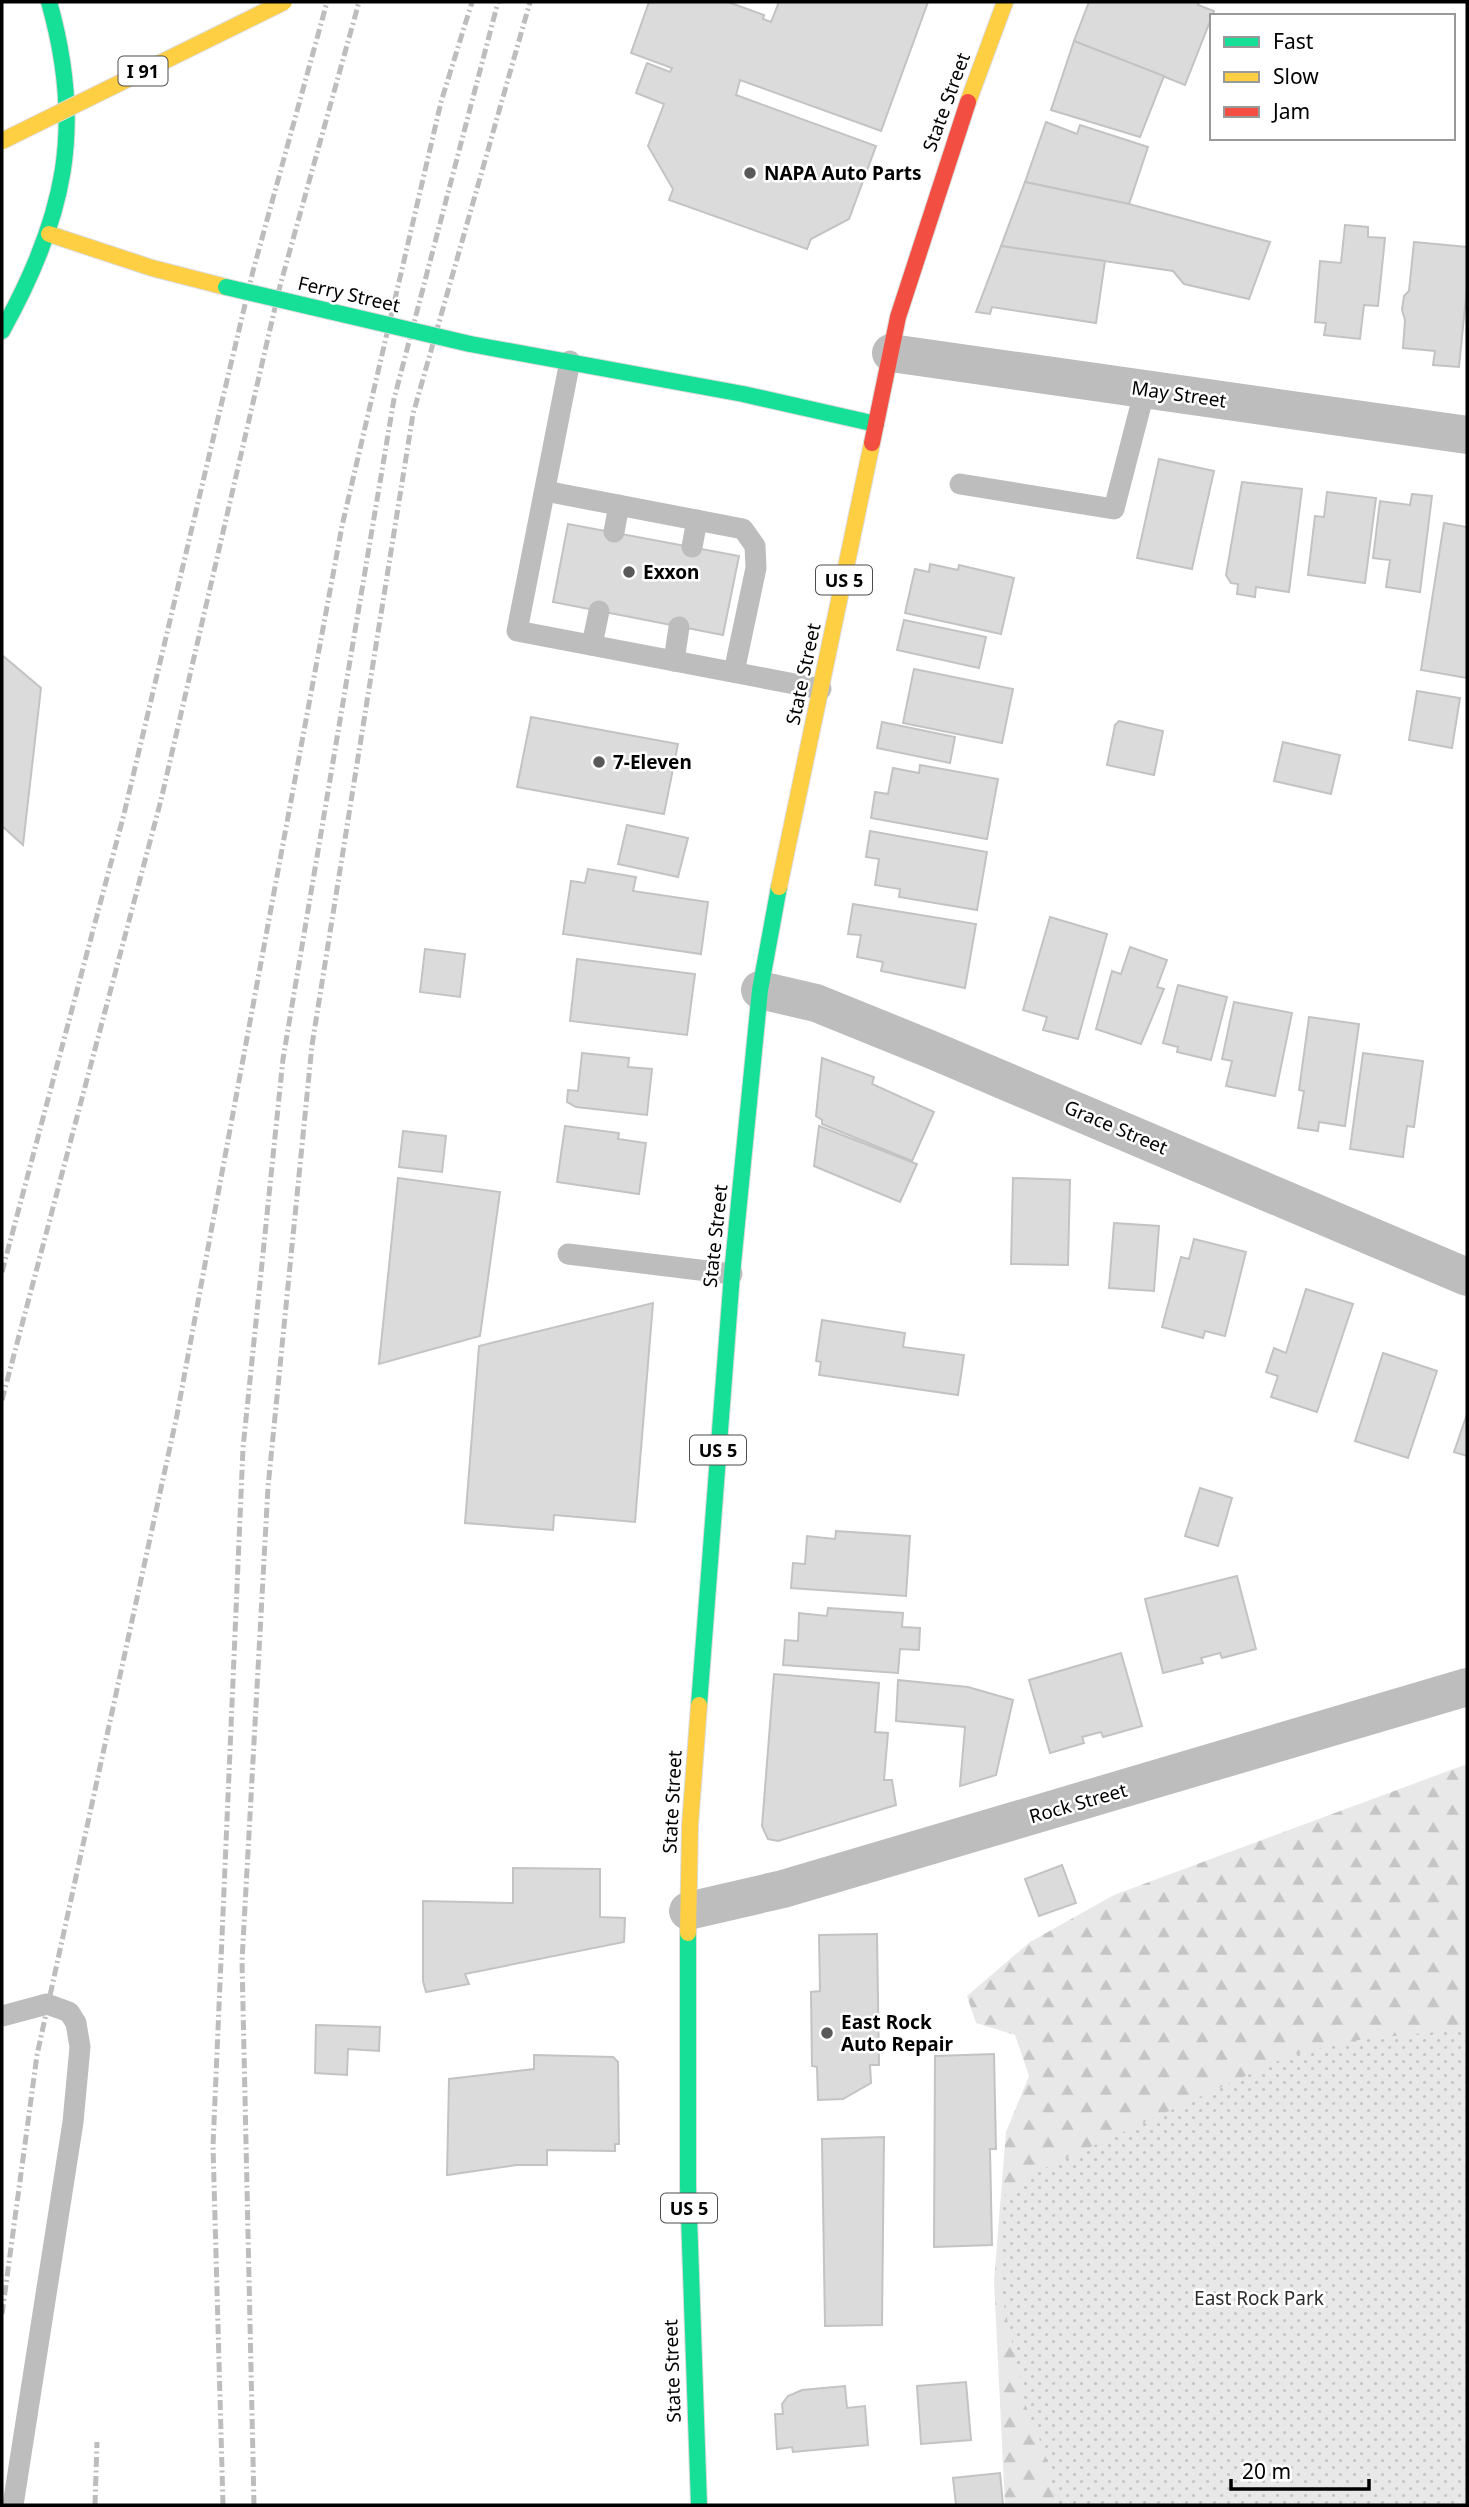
<svg xmlns="http://www.w3.org/2000/svg" width="1469" height="2507" font-family="'Noto Sans',sans-serif">
<style>
.forest{fill:url(#forest-firs)}
.park{fill:url(#park-dots)}
.building{fill:#dbdbdb;stroke:#c3c3c3;stroke-width:2}
.lines{fill:none;stroke-linecap:round;stroke-linejoin:round}
.fast-casing{stroke:#dbdbdb;stroke-width:18}
.slow-casing{stroke:#dbdbdb;stroke-width:18}
.jam-casing{stroke:#dbdbdb;stroke-width:18}
.lane{stroke:#bdbdbd;stroke-width:21}
.street{stroke:#bdbdbd;stroke-width:38}
.fast{stroke:#16e098;stroke-width:16}
.slow{stroke:#ffcf43;stroke-width:16}
.jam{stroke:#f24e42;stroke-width:16}
.rail{stroke:#bdbdbd;stroke-width:5;stroke-dasharray:10 3.5 2 3.5;stroke-linecap:butt}
.fast-bridge-casing{stroke:#dbdbdb;stroke-width:18;stroke-linecap:butt}
.slow-bridge-casing{stroke:#dbdbdb;stroke-width:18;stroke-linecap:butt}
.fast-bridge{stroke:#16e098;stroke-width:16}
.slow-bridge{stroke:#ffcf43;stroke-width:16}
.poi-dot{fill:#595959;stroke:#fff;stroke-width:2.5}
.labels{text-anchor:middle;dominant-baseline:central;stroke-width:5;stroke-linejoin:round;paint-order:stroke}
.shield{fill:#fff;stroke:#4c4c4c;stroke-width:2}
.shield-label{font-size:18px;font-weight:bold;fill:#000}
.street-label{font-size:19px;fill:#000;stroke:#fff}
.poi-label{font-size:19px;font-weight:bold;fill:#000;stroke:#fff;text-anchor:start}
.park-label{font-size:19px;fill:#2c2c2c;stroke:#fff}
</style>
<defs>
<pattern id="forest-firs" width="22" height="20" patternUnits="userSpaceOnUse" patternTransform="scale(1.75)"><rect width="22" height="20" fill="#e8e8e8"/><path d="M5 1l3.5 6h-7zM16 11l3.5 6h-7z" fill="#c5c5c5"/></pattern>
<pattern id="park-dots" width="8" height="8" patternUnits="userSpaceOnUse" patternTransform="scale(1.75)"><rect width="8" height="8" fill="#e8e8e8"/><path d="M2 2h.1M6 6h.1" fill="none" stroke="#c5c5c5" stroke-width="1.8" stroke-linecap="round"/></pattern>
</defs>
<rect width="100%" height="100%" fill="#fff"/>
<path class="forest" d="M1467,1764V2505H1005L994,2281L1006,2132L1029,2076L1015,2035L976,2023L967,1996L1030,1942L1114,1895Z"/>
<path class="park" d="M1467,2029V2505H1057L1045,2453L1026,2406L1003,2300V2197L1034,2173L1291,2055L1363,2039Z"/>
<g class="building">
<path d="M649,2H728L764,15L763,19L771,22L779,2H928L881,131L740,80L736,95L876,146L849,219L811,239L807,249L669,200L673,189L648,146L664,104L636,93L647,63L670,72L672,68L631,53Z"/>
<path d="M1089,2H1199L1198,5L1214,11L1185,85L1074,41Z"/>
<path d="M1074,41L1164,76L1140,137L1051,110Z"/>
<path d="M1046,122L1077,134L1080,125L1148,147L1129,204L1025,182Z"/>
<path d="M1025,182L1129,204L1270,242L1249,299L1184,284L1173,271L1001,246Z"/>
<path d="M1345,225L1368,227V237L1385,238L1378,306L1364,305L1360,339L1324,335L1326,323L1315,322L1320,261L1341,263Z"/>
<path d="M1414,242L1467,247V287L1459,367L1433,365L1435,351L1403,348L1405,320L1402,310L1404,296L1409,291Z"/>
<path d="M1001,246L1105,261L1096,323L992,307L990,314L976,312Z"/>
<path d="M1159,459L1214,471L1192,569L1137,558Z"/>
<path d="M1242,482L1302,489L1289,592L1256,587L1255,597L1237,594L1238,584L1231,583L1226,575Z"/>
<path d="M1327,492L1376,498L1365,583L1308,575L1315,516L1324,517Z"/>
<path d="M1412,494L1432,496L1420,592L1386,587L1390,560L1373,558L1380,501L1410,505Z"/>
<path d="M1444,523L1467,527V678L1421,670Z"/>
<path d="M568,524L739,556L723,635L553,602Z"/>
<path d="M930,564L958,570L959,565L1014,578L1001,634L905,613L915,569L929,572Z"/>
<path d="M904,620L986,637L979,668L897,650Z"/>
<path d="M2,655L41,688L23,845L2,826Z"/>
<path d="M914,669L1013,689L1002,743L903,723Z"/>
<path d="M1417,691L1460,698L1452,748L1409,740Z"/>
<path d="M531,717L678,744L664,814L517,787Z"/>
<path d="M1119,721L1163,731L1154,775L1107,765L1115,725Z"/>
<path d="M882,722L955,737L950,763L877,748Z"/>
<path d="M1283,742L1340,755L1331,794L1274,781Z"/>
<path d="M920,765L998,779L987,839L871,818L875,792L888,794L893,768L919,773Z"/>
<path d="M627,825L688,838L678,877L618,864Z"/>
<path d="M870,831L987,852L977,910L899,897L900,889L875,885L879,859L866,857Z"/>
<path d="M588,869L636,877L633,891L708,902L701,954L563,934L571,881L585,883Z"/>
<path d="M853,904L976,924L965,988L881,971L883,962L857,957L861,935L848,934Z"/>
<path d="M1050,917L1107,934L1078,1039L1043,1030L1047,1017L1023,1010Z"/>
<path d="M1130,947L1167,960L1157,987L1164,989L1141,1044L1096,1029L1112,971L1121,974Z"/>
<path d="M425,949L465,954L460,997L420,992Z"/>
<path d="M577,959L695,974L687,1035L570,1021Z"/>
<path d="M1178,985L1227,997L1211,1060L1177,1052L1178,1047L1163,1043Z"/>
<path d="M1234,1002L1292,1013L1275,1096L1226,1086L1232,1061L1222,1059Z"/>
<path d="M1309,1017L1359,1024L1345,1126L1319,1122L1318,1131L1298,1128L1304,1091L1299,1090Z"/>
<path d="M582,1053L629,1058L628,1067L652,1069L647,1115L576,1107L567,1102L568,1090L578,1091Z"/>
<path d="M1363,1053L1423,1061L1414,1127L1407,1126L1403,1157L1350,1149Z"/>
<path d="M822,1058L874,1077L872,1084L934,1112L912,1161L822,1124V1120L816,1116Z"/>
<path d="M565,1126L619,1133L618,1139L646,1143L639,1194L557,1182Z"/>
<path d="M819,1126L917,1164L900,1202L814,1166Z"/>
<path d="M403,1131L446,1136L442,1172L399,1167Z"/>
<path d="M398,1178L500,1192L480,1336L379,1364Z"/>
<path d="M1013,1178L1070,1180L1068,1265L1011,1264Z"/>
<path d="M1114,1223L1159,1226L1154,1291L1109,1288Z"/>
<path d="M1194,1239L1246,1252L1225,1336L1205,1331L1203,1338L1162,1327L1181,1257L1189,1259Z"/>
<path d="M1306,1289L1353,1304L1317,1412L1271,1397L1278,1376L1266,1372L1274,1348L1286,1353Z"/>
<path d="M653,1303L635,1522L554,1515L553,1530L465,1523L479,1346Z"/>
<path d="M822,1320L905,1333L903,1347L964,1355L958,1395L819,1375L821,1362L816,1361Z"/>
<path d="M1383,1353L1437,1371L1408,1458L1355,1441Z"/>
<path d="M1467,1414V1456L1454,1452Z"/>
<path d="M1200,1488L1232,1498L1218,1546L1185,1536Z"/>
<path d="M836,1531L910,1536L906,1596L791,1588L793,1563L805,1564L807,1536L835,1539Z"/>
<path d="M1237,1576L1256,1649L1222,1658L1220,1653L1201,1658L1203,1663L1163,1673L1145,1599Z"/>
<path d="M828,1608L903,1613L902,1627L920,1628L919,1650L900,1649L898,1673L783,1665L785,1640L798,1641L799,1613L827,1616Z"/>
<path d="M1121,1653L1142,1726L1103,1737L1101,1732L1082,1737L1084,1743L1050,1753L1029,1680Z"/>
<path d="M774,1674L879,1683L875,1732L888,1733L884,1780H892L896,1805L778,1841L768,1839L762,1826Z"/>
<path d="M898,1680L968,1687L1013,1700L996,1775L960,1786L965,1727L896,1721Z"/>
<path d="M1062,1865L1076,1903L1039,1916L1025,1879Z"/>
<path d="M513,1868L600,1869V1917L625,1918L624,1942L465,1974L469,1984L426,1992L423,1981V1901L513,1903Z"/>
<path d="M877,1934L879,2065H870L871,2083L843,2099L818,2100L817,2067L812,2066L811,1992L820,1991L819,1935Z"/>
<path d="M316,2025L380,2027L379,2051L348,2049L347,2075L315,2073Z"/>
<path d="M994,2054L996,2149H990L992,2245L934,2247L935,2056Z"/>
<path d="M534,2055L613,2057L618,2062L619,2144H615V2151L547,2150V2165H517L447,2175L449,2079L534,2069Z"/>
<path d="M884,2137L882,2325L825,2326L822,2139Z"/>
<path d="M966,2382L971,2440L921,2444L917,2386Z"/>
<path d="M845,2386L847,2408L865,2406L868,2445L793,2452L792,2447L777,2449L775,2414H783L782,2404L788,2396L802,2390Z"/>
<path d="M1000,2473L1003,2505H956L953,2478Z"/>
</g>
<g class="lines">
<defs>
<g id="fast">
<path d="M2,331C65,218 85,128 49,2"/>
<path d="M470,344L743,394L876,424"/>
<path d="M699,1705L732,1274L760,990L779,887"/>
<path d="M688,1933V2187L699,2505"/>
</g>
<g id="slow">
<path d="M968,102L1005,2"/>
<path d="M49,234L152,268L226,287"/>
<path d="M779,887L872,443"/>
<path d="M688,1933L690,1825L699,1705"/>
</g>
<path id="jam" d="M872,443L898,317L968,102"/>
</defs>
<use href="#fast" class="fast-casing"/>
<use href="#slow" class="slow-casing"/>
<use href="#jam" class="jam-casing"/>
<g class="lane">
<path d="M570,361L517,631L821,689"/>
<path d="M960,484L1114,509L1145,389"/>
<path d="M545,491L743,529L755,546L756,568L734,672"/>
<path d="M614,532L619,505"/>
<path d="M692,547L697,520"/>
<path d="M592,645L599,611"/>
<path d="M674,661L679,627"/>
<path d="M568,1254L732,1274"/>
<path d="M2,2016L47,2004L69,2012L76,2023L80,2047L73,2122L13,2505"/>
</g>
<g class="street">
<path d="M891,353L1467,435"/>
<path d="M760,990L816,1003L932,1050L1467,1277"/>
<path d="M688,1911L783,1889L1467,1687"/>
</g>
<use href="#fast" class="fast"/>
<use href="#slow" class="slow"/>
<use href="#jam" class="jam"/>
<g class="rail">
<path d="M2,1272L124,814L253,271L327,2"/>
<path d="M2,1400L161,800L280,286L359,2"/>
<path d="M2,2314L37,2055L177,1415L342,526L441,102L472,2"/>
<path d="M95,2505L97,2442"/>
<path d="M223,2505L213,2146L243,1448L283,1059L394,399L498,2"/>
<path d="M254,2505L242,1961L268,1487L312,1045L413,414L530,2"/>
</g>
<defs>
<path id="fast-bridge" d="M226,287L470,344"/>
<path id="slow-bridge" d="M2,141L284,2"/>
</defs>
<use href="#fast-bridge" class="fast-bridge-casing"/>
<use href="#slow-bridge" class="slow-bridge-casing"/>
<use href="#fast-bridge" class="fast-bridge"/>
<use href="#slow-bridge" class="slow-bridge"/>
</g>
<g class="poi-dot">
<circle cx="750" cy="173" r="7"/>
<circle cx="629" cy="572" r="7"/>
<circle cx="599" cy="762" r="7"/>
<circle cx="827" cy="2033" r="7"/>
</g>
<g class="labels">
<g class="shield">
<rect x="118.5" y="56.5" width="49" height="29" rx="5"/>
<rect x="816" y="565.5" width="56" height="29" rx="5"/>
<rect x="690" y="1435.5" width="56" height="29" rx="5"/>
<rect x="661" y="2193.5" width="56" height="29" rx="5"/>
</g>
<g class="shield-label">
<text x="143" y="71">I 91</text>
<text x="844" y="580">US 5</text>
<text x="718" y="1450">US 5</text>
<text x="689" y="2208">US 5</text>
</g>
<g class="street-label">
<text transform="translate(946 102) rotate(-70)">State Street</text>
<text transform="translate(349 294) rotate(13)">Ferry Street</text>
<text transform="translate(1179 394) rotate(8)">May Street</text>
<text transform="translate(803 674) rotate(-78)">State Street</text>
<text transform="translate(1116 1127) rotate(23)">Grace Street</text>
<text transform="translate(715 1236) rotate(-84)">State Street</text>
<text transform="translate(672 1802) rotate(-87)">State Street</text>
<text transform="translate(1078 1803) rotate(-16)">Rock Street</text>
<text transform="translate(672 2371) rotate(-92)">State Street</text>
</g>
<g class="poi-label">
<text x="764" y="173">NAPA Auto Parts</text>
<text x="643" y="572">Exxon</text>
<text x="613" y="762">7-Eleven</text>
<text x="841" y="2022">East Rock<tspan x="841" dy="22">Auto Repair</tspan></text>
</g>
<g class="park-label">
<text x="1259" y="2298">East Rock Park</text>
</g>
</g>
<rect width="1469" height="2507" fill="none" stroke="#000000" stroke-width="7"/>
<rect x="1210" y="14" width="245" height="126" fill="#ffffff" stroke="#999999" stroke-width="2"/>
<rect x="1224" y="37" width="35" height="10" fill="#16e098" stroke="#999999" stroke-width="2"/>
<text x="1273" y="49" font-size="21" fill="#000000">Fast</text>
<rect x="1224" y="72" width="35" height="10" fill="#ffcf43" stroke="#999999" stroke-width="2"/>
<text x="1273" y="84" font-size="21" fill="#000000">Slow</text>
<rect x="1224" y="107" width="35" height="10" fill="#f24e42" stroke="#999999" stroke-width="2"/>
<text x="1273" y="119" font-size="21" fill="#000000">Jam</text>
<path d="M1231 2479v10h138v-10" fill="none" stroke="#000000" stroke-width="3.5"/>
<text x="1242" y="2479" font-size="21" fill="#000000" stroke="#ffffff" stroke-width="5" paint-order="stroke">20 m</text>
</svg>
